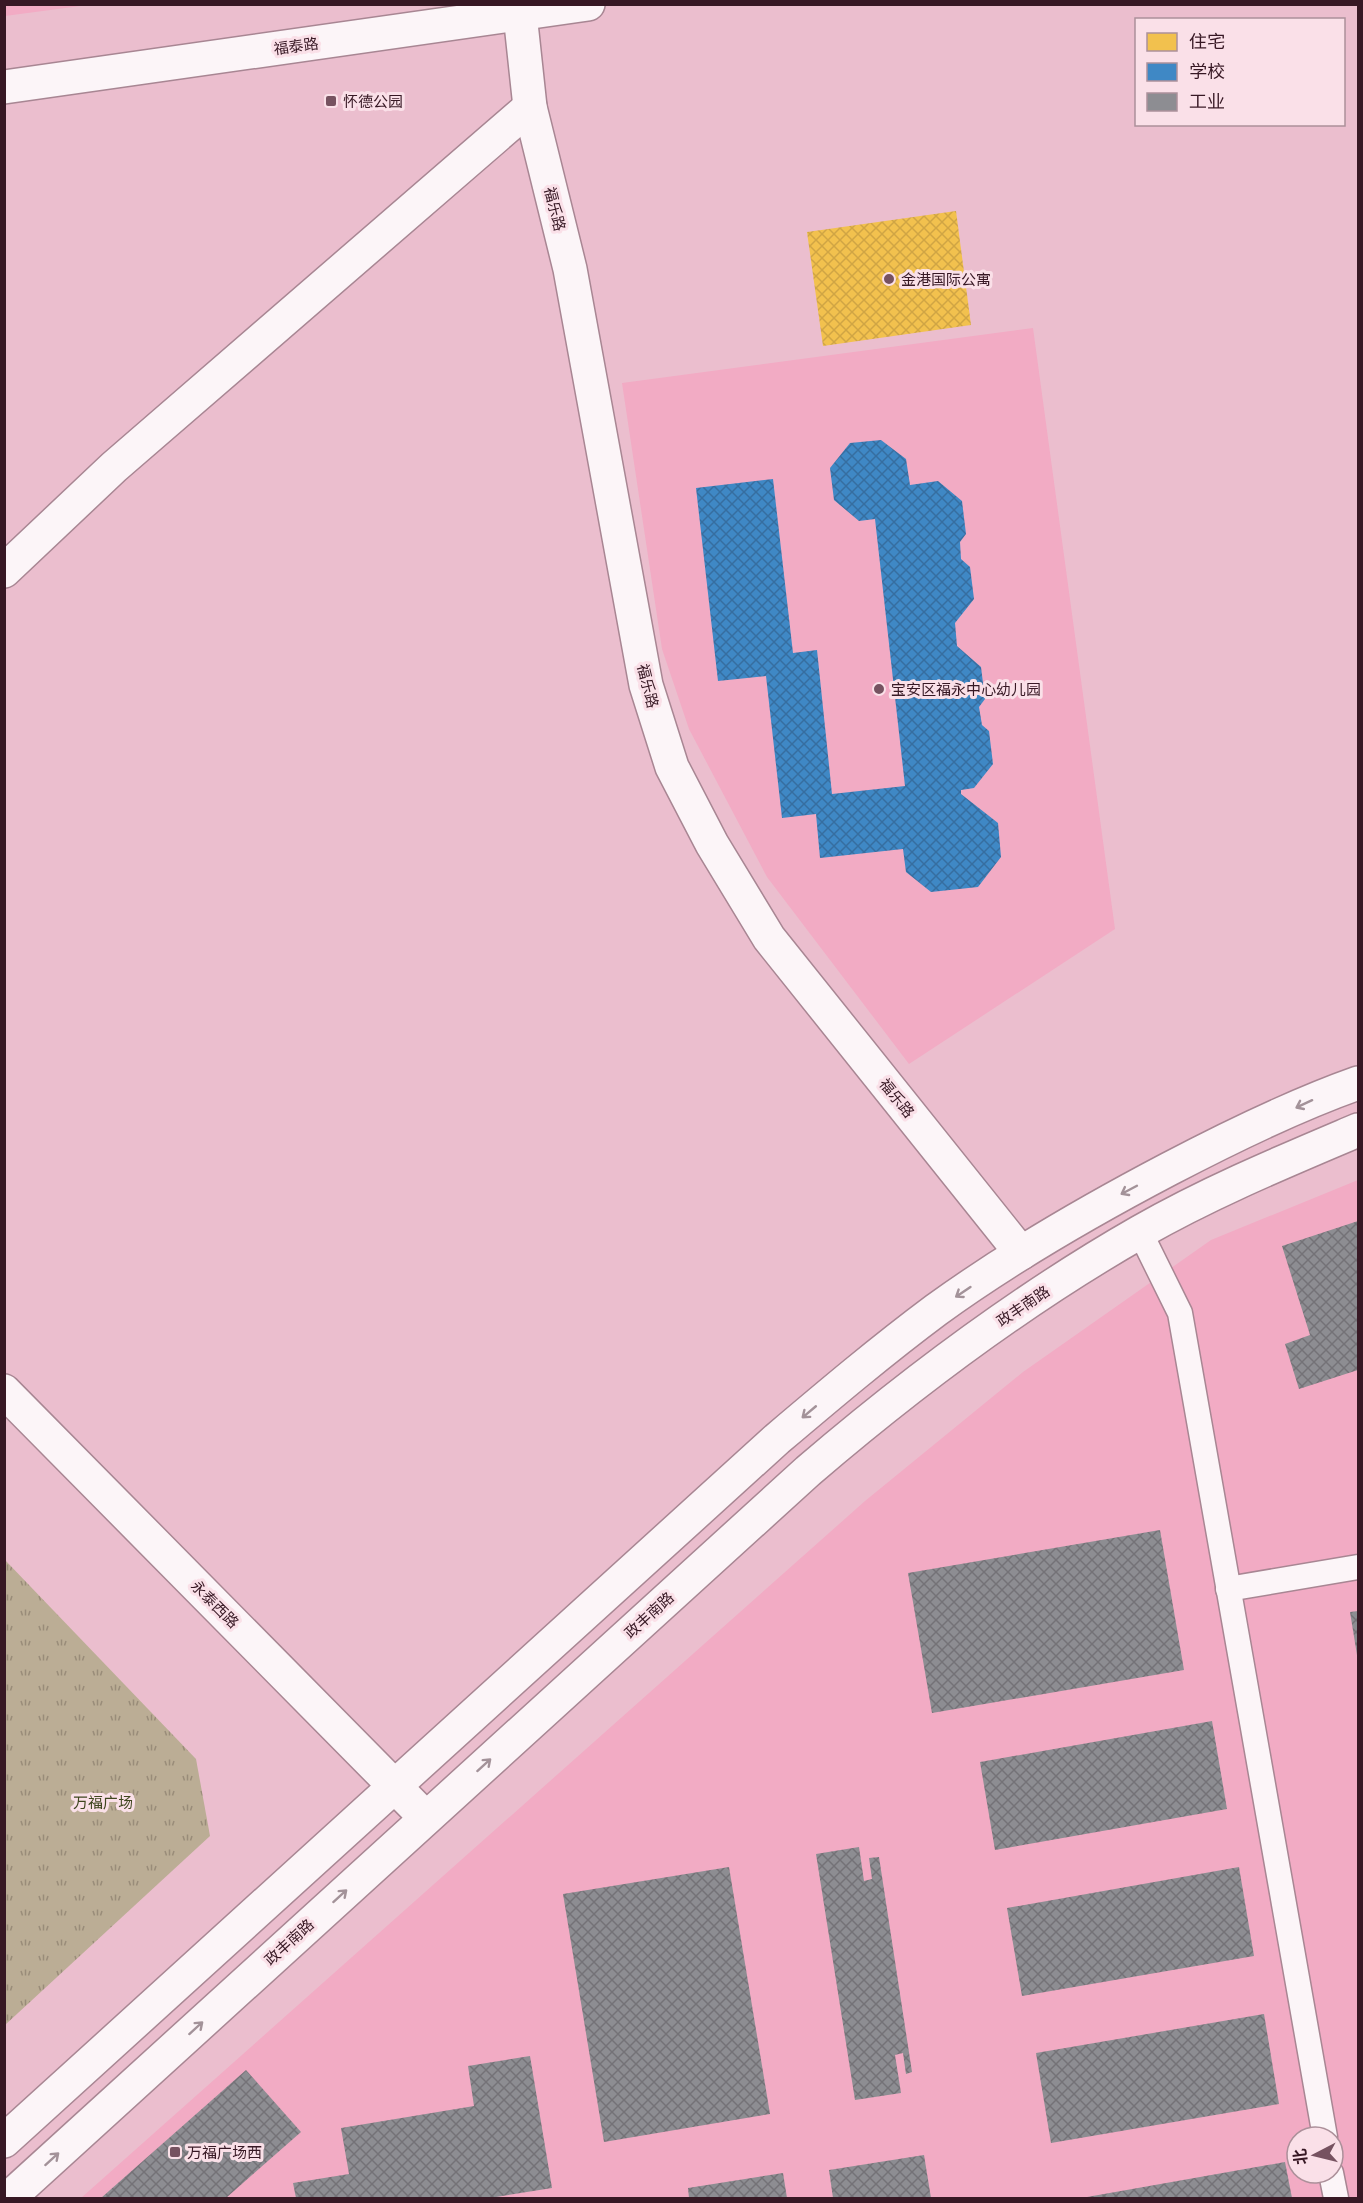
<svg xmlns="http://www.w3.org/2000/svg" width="1363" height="2203" font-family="'Public Sans','Noto Sans SC',sans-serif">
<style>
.built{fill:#f2abc4;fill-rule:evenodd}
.park{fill:url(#park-tufts)}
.homes{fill:url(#homes-cross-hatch)}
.schools{fill:url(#schools-cross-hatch)}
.industry{fill:url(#industry-cross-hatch)}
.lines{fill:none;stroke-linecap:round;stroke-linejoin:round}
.lane-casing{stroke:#a88693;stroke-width:27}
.street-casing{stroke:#a88693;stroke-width:36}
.secondary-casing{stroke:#a88693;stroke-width:36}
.lane{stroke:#fcf5f8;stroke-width:24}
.street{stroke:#fcf5f8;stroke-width:33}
.secondary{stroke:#fcf5f8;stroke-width:33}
.oneway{stroke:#a39299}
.poi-dot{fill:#765260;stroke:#fae0e8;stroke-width:2}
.labels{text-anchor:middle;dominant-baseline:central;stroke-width:6;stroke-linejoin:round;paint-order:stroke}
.street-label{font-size:15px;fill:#371824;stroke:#fae0e8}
.poi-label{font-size:15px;fill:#371824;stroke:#fae0e8;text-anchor:start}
.park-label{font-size:15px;fill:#3f461f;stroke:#fae0e8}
</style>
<defs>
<pattern id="park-tufts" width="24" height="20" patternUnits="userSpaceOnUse" patternTransform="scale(1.5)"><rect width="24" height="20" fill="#bbad95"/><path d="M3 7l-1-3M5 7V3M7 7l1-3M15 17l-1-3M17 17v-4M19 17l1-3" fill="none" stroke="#998c79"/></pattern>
<pattern id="homes-cross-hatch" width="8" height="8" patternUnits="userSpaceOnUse" patternTransform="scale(1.5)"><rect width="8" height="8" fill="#f2c14e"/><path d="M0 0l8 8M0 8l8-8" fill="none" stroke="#d0a544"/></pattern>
<pattern id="schools-cross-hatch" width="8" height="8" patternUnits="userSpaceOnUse" patternTransform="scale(1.5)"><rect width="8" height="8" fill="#3f88c5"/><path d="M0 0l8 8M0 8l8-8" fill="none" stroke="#366ea0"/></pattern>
<pattern id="industry-cross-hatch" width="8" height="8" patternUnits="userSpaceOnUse" patternTransform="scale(1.5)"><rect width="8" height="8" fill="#8d8d92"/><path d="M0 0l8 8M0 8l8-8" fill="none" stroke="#747277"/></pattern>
</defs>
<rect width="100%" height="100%" fill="#ebbece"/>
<g class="built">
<path d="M5,4H88V5L5,16Z"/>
<path d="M1033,328L1115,929L909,1064L767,877L689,729L662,649L622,383Z"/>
<path d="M1358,1180V2198H81L865,1501L1023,1372L1211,1240ZM1297,2137H1333V2173H1297Z"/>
</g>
<path class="park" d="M5,1560L196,1759L210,1836L5,2025Z"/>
<path class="homes" d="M956,211L971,325L823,346L807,232Z"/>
<path class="schools" d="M881,440L906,459L910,485L938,481L962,501L966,534L960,542L961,559L970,567L974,599L955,623L957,646L981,667L985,699L979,707L982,725L989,731L993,764L974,788L961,790V794L998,823L1001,857L978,887L931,892L906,872L903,849L820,858L816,814L782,818L766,676L718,681L696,488L773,479L793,653L817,650L832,794L905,786L875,519L859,521L834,500L830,468L850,443Z"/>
<g class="industry">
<path d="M1358,1221V1370L1299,1389L1285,1344L1310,1335L1282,1246Z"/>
<path d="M1160,1530L1184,1670L932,1713L908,1573Z"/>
<path d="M1358,1611V1655H1357L1350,1612Z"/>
<path d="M1212,1721L1227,1809L995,1850L980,1762Z"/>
<path d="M859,1847L864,1881L872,1879L869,1858L879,1857L912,2072L906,2074L903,2053L895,2055L901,2093L855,2100L816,1854Z"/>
<path d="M729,1867L770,2114L604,2142L563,1894Z"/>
<path d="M1239,1867L1254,1956L1022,1996L1007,1908Z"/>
<path d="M1264,2014L1279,2104L1051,2143L1036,2053Z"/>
<path d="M530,2056L552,2188L490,2198H296L293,2183L349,2174L341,2128L474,2106L468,2066Z"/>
<path d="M246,2070L301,2132L226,2198H101Z"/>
<path d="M924,2155L931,2198H833L829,2170Z"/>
<path d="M1285,2162L1292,2198H1088L1087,2197Z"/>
<path d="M783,2173L787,2198H689L688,2188Z"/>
</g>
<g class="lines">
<defs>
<g id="lane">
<path d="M1140,1232L1180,1313L1325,2137"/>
<path d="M1228,1589L1358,1567"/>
<path d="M1331,2173L1336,2198"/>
</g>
<g id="street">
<path d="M520,14L530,107L570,269L646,685L672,767L712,844L769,938L1021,1253"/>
<path d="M4,87L588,4"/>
<path d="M4,571L114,467L530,107"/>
<path d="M4,1391L426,1818"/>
</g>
<g id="secondary">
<path d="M4,2141L777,1439C829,1395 881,1351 936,1310C1009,1257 1089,1211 1169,1169C1230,1137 1293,1106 1358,1083"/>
<path d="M9,2198L808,1471C912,1382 1021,1300 1140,1232C1210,1192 1285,1161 1358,1130"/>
</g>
</defs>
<use href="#lane" class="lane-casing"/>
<use href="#street" class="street-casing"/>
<use href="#secondary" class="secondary-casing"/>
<use href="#lane" class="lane"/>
<use href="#street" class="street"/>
<use href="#secondary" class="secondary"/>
</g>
<defs><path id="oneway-shaft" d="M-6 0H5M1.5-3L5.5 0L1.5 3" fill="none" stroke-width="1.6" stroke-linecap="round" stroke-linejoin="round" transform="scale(1.5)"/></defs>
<g class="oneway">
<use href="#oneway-shaft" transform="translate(1304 1104) rotate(155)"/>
<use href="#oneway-shaft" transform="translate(1129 1190) rotate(152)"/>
<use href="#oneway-shaft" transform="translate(963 1292) rotate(146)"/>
<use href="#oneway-shaft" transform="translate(809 1412) rotate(140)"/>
<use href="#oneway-shaft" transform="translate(484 1765) rotate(-42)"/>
<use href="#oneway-shaft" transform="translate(340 1896) rotate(-42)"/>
<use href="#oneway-shaft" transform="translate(196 2028) rotate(-42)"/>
<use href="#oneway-shaft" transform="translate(52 2159) rotate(-42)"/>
</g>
<g class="poi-dot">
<rect x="325" y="95" width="12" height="12" rx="3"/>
<circle cx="889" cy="279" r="6"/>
<circle cx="879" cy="689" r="6"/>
<rect x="169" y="2146" width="12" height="12" rx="3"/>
</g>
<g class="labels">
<g class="street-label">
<text transform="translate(296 46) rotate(-8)">福泰路</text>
<text transform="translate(555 209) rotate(76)">福乐路</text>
<text transform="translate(648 686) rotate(76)">福乐路</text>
<text transform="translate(897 1098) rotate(51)">福乐路</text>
<text transform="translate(1023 1306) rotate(-34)">政丰南路</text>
<text transform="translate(215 1604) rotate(45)">永泰西路</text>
<text transform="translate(649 1615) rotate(-42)">政丰南路</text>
<text transform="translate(289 1942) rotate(-42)">政丰南路</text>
</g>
<g class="poi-label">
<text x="343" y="101">怀德公园</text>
<text x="901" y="279">金港国际公寓</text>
<text x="891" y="689">宝安区福永中心幼儿园</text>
<text x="187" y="2152">万福广场西</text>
</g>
<g class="park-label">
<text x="103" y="1802">万福广场</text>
</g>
</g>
<rect width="1363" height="2203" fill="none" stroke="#371824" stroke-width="12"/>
<rect x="1135" y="18" width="210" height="108" fill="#fae0e8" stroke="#ac909a" stroke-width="1.5"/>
<rect x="1147" y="33" width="30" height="18" fill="#f2c14e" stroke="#ac909a" stroke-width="1.5"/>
<text x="1189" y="48" font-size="18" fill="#371824">住宅</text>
<rect x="1147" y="63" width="30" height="18" fill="#3f88c5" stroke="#ac909a" stroke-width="1.5"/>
<text x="1189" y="78" font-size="18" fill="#371824">学校</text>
<rect x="1147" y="93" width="30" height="18" fill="#8d8d92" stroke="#ac909a" stroke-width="1.5"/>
<text x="1189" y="108" font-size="18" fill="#371824">工业</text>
<g transform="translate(1315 2155) rotate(263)"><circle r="28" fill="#fae0e8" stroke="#ac909a" stroke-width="1.5"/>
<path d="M0-4.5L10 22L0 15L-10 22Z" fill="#765260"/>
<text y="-9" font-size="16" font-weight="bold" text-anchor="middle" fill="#371824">北</text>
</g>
</svg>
